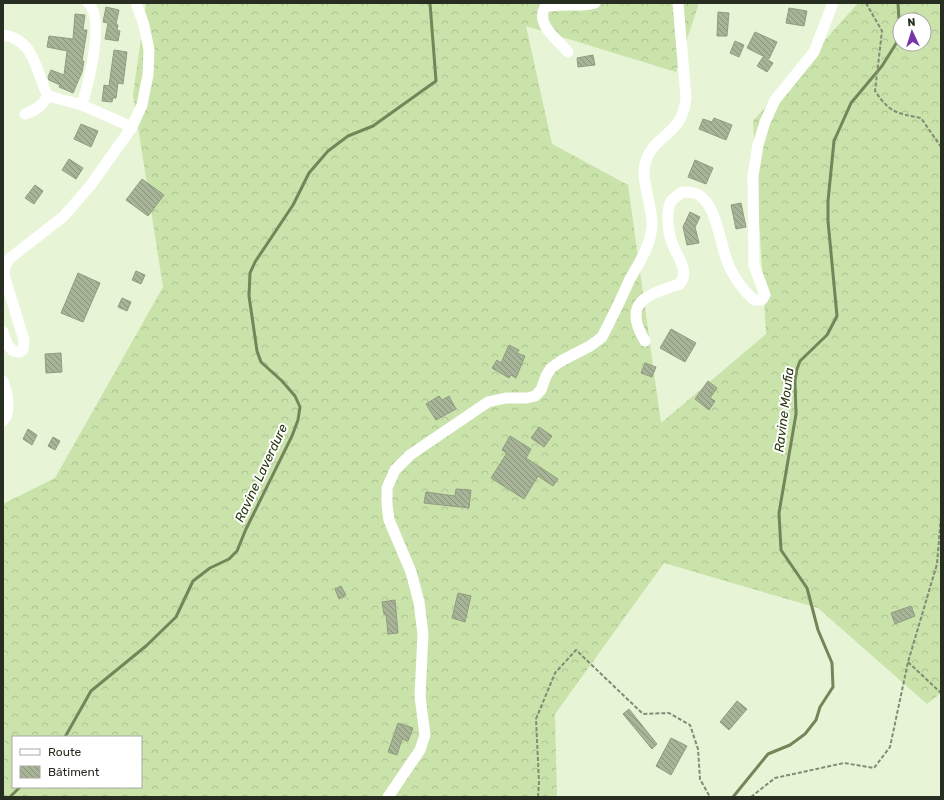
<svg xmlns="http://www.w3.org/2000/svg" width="944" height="800" font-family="Rubik,sans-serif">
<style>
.forest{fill:url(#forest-crowns);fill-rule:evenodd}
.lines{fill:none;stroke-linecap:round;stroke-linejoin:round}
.stream{stroke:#73865a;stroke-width:3}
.building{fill:url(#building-back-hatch);stroke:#909d80}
.path{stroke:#828b76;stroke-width:2;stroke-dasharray:4 2;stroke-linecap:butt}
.minor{stroke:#fff;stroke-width:11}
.labels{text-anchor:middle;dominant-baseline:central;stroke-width:4;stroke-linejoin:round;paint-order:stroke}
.water-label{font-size:13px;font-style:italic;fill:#29390e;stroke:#fff}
</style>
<defs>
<pattern id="forest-crowns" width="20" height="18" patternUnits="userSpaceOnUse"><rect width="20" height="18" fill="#c9e3aa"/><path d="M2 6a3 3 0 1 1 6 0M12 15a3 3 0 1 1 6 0" fill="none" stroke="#adc392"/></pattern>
<pattern id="building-back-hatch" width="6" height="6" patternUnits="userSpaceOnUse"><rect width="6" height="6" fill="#a7b497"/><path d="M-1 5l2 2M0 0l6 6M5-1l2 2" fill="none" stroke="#88937b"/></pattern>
</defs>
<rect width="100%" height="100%" fill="#e7f5d6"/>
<path class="forest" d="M146,3H699L676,72L526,26L552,144L628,185L661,423L766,334L753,121L858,3H941V693L927,704L818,608L664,563L555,714L557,797H3V504L55,478L163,287L133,95ZM900,20H924V44H900ZM13,737H141V787H13Z"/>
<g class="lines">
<g class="stream">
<path d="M65,737L91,691L146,646L176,617L193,581L210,568L229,559L237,551L246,529L292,436L298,420L300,407L295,396L282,381L261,362L257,351L249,296L250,273L255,262L293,205L309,173L328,151L348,136L373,126L436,81L430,3"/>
<path d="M10,797L20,787"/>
<path d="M733,797L768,754L790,745L805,734L816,720L820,707L833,687L832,663L818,630L807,588L781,550L779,513L796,414L795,380L797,369L800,361L827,335L837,316L828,221V201L834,141L851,103L882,66L897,42L899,20L898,3"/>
</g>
</g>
<g class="building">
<path d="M106,7L119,10L116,24L118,25L117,30L120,31L118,41L105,39L108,23L103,22Z"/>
<path d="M789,8L807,11L804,26L786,23Z"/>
<path d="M718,12L729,13L727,36H717Z"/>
<path d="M75,14L85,15L83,30H87L82,61H84L82,72L73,93L59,87L60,85L49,80L48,77L51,70L64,75L67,51L47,47L49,36L73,39Z"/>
<path d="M755,32L777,42L769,59L747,48Z"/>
<path d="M735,41L744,45L739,57L730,53Z"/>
<path d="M114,50L127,52L123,84L118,83L116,98H113L112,102L102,101L104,85L109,86Z"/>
<path d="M593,55L595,65L578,67L577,58Z"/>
<path d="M763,57L773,63L767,72L757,66Z"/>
<path d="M714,118L732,125L726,140L699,129L703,119L712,122Z"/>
<path d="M81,124L98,131L91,147L74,139Z"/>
<path d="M69,159L83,168L76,179L62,170Z"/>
<path d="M695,160L713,168L706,184L688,177Z"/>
<path d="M142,179L164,195L148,216L126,200Z"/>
<path d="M35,185L43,191L34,204L25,198Z"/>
<path d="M741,203L746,227L736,229L731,205Z"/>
<path d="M690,212L700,217L695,227L699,243L687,245L683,227Z"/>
<path d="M136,271L145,275L141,284L132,280Z"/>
<path d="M78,273L100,283L83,322L61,313Z"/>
<path d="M122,298L131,302L127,311L118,307Z"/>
<path d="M671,329L696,343L685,362L660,348Z"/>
<path d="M509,345L519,350L517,353L525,356L516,378L511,375L509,378L492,368L497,360L501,363Z"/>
<path d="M61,353L62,372L46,373L45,354Z"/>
<path d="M645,363L656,367L652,377L641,373Z"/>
<path d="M708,381L717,388L710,398L715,401L709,410L695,399Z"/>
<path d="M439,396L442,400L449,396L456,409L436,420L426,404Z"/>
<path d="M539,427L552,436L544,447L531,438Z"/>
<path d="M28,429L37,435L32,445L23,439Z"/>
<path d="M510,436L531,449L526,458L558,479L553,486L538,476L524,499L491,478L507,453L502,450Z"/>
<path d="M53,437L60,441L55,450L48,446Z"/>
<path d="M456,489L471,490L469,508L424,503L426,492L455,496Z"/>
<path d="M341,586L346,595L339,599L335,589Z"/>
<path d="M458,593L471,596L465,622L452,618Z"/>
<path d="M395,600L398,633L388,634L386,614H384L382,602Z"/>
<path d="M911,606L915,616L895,624L891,613Z"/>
<path d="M737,701L747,709L729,730L720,722Z"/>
<path d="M629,709L657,744L652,749L623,714Z"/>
<path d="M398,723L413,728L408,741L402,739L397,755L388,752Z"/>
<path d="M671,738L687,746L671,775L656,766Z"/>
</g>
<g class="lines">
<g class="path">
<path d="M866,3L882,31L875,91C890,113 896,113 921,118L941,147"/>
<path d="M908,662L941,693"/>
<path d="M538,797L539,782L536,719L555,673L576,650L643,714L669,713L690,725L698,749L700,779L710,797"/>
<path d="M751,797L775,778L844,763L874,768L890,747L908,662L937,564L941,516"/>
</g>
<g class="minor">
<path d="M3,35C35,39 36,73 48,96C42,106 36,110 25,114"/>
<path d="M568,52C557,39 535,24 545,7C562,2 579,8 595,3"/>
<path d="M48,96L82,105L132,127"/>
<path d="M82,105C88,84 106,19 88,3"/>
<path d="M3,332L7,344L13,351L20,352L23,350L24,340L4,275L5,266L9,259L64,216L90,186L132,127L142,105L148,75L149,50L144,25L136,3"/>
<path d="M645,341C621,302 648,294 680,284C690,270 677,257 672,243C668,232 665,210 672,200C675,197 679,195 682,192C686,192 691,192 694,193C717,199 720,247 729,266C735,279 743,290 754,300H762L765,295L754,265L753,176L758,145L765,122L775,100L814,52L833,3"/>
<path d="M3,381C7,391 12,412 3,421"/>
<path d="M388,797L420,750L425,735L420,696L423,634L419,602L411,572L389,520L387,505V488L395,470L410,455L488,402L506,398H527L535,396L541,390L546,376L551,368L561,361L590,346L602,337C612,318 621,299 630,279C639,263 651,245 652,226C653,206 639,177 646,160C656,133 682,136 686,98L678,3"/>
</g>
</g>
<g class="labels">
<g class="water-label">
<text transform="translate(784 410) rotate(-83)">Ravine Moufia</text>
<text transform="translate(261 473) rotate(-65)">Ravine Laverdure</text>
</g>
</g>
<rect width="944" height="800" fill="none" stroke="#282d21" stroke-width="8"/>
<rect x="12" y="736" width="130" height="52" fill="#ffffff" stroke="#a9aba6"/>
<rect x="20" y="749" width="20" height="6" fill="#ffffff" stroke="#a9aba6"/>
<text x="48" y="756" font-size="12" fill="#282d21">Route</text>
<rect x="20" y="766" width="20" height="12" fill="url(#building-back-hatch)" stroke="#a9aba6"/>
<text x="48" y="776" font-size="12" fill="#282d21">Bâtiment</text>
<g transform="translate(912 32) rotate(356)"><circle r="19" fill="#ffffff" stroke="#a9aba6"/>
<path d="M0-3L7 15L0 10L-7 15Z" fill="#7835a9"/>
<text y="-6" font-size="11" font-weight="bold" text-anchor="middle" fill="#282d21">N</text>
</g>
</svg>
